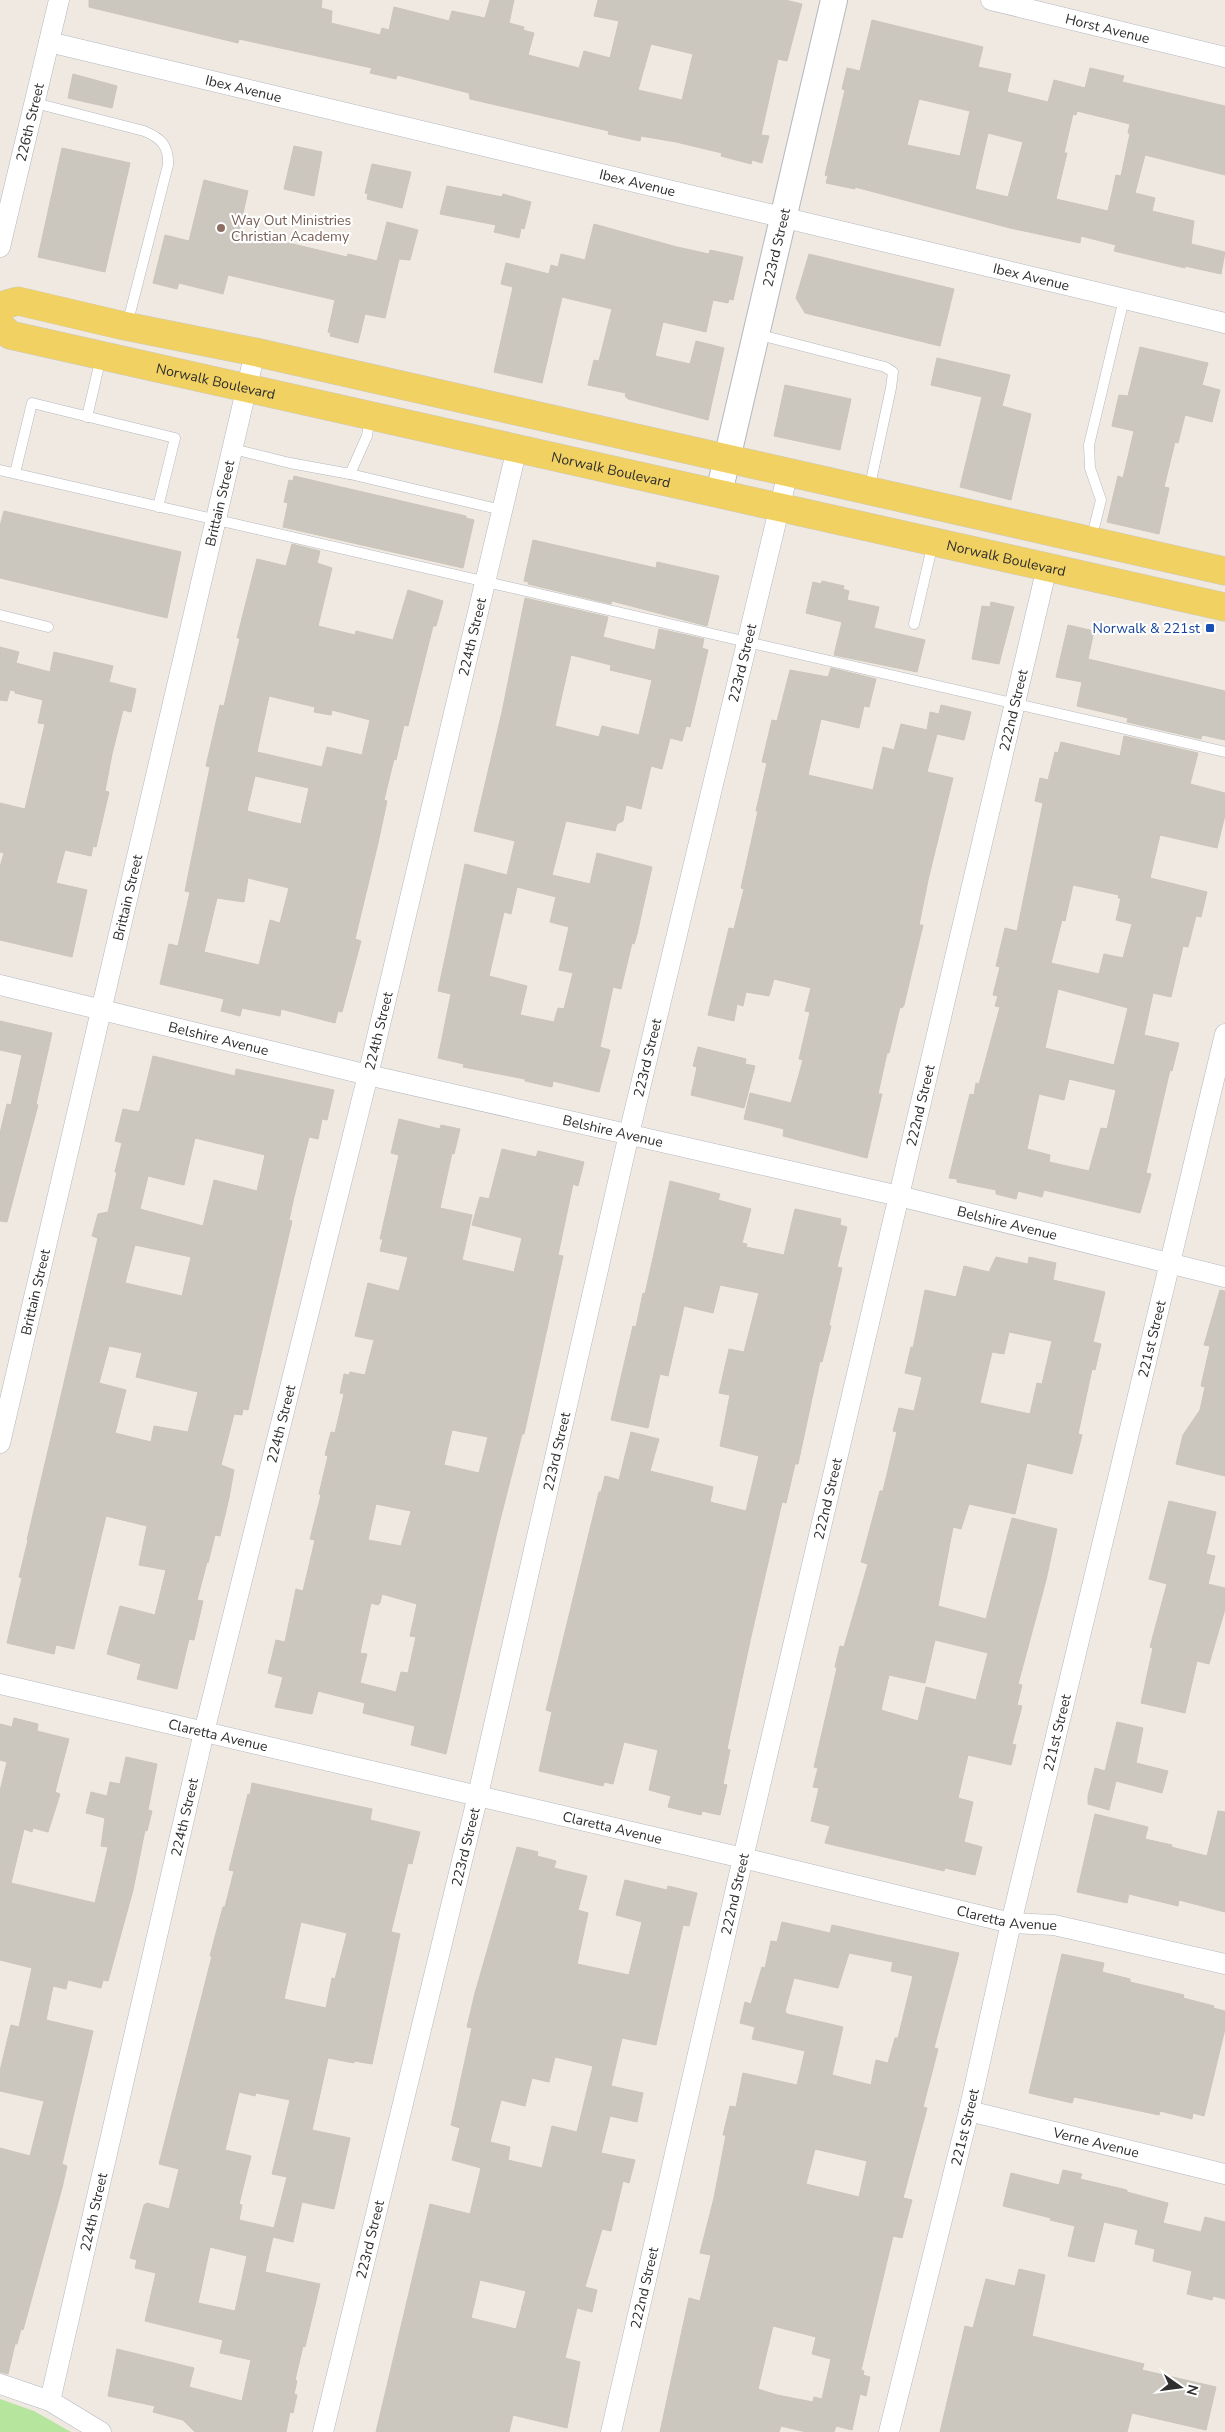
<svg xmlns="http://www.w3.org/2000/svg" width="1225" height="2432" font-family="'Nunito Sans',sans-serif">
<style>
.green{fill:#b6e59e}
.building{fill:#cbc7bf;stroke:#cbc5ba;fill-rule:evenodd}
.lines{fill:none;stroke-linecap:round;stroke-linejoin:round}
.service-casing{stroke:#b4b7c1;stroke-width:11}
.minor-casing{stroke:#b4b7c1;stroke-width:21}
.tertiary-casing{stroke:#b4b7c1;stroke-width:28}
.primary-casing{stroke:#c9c9c9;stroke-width:29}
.service{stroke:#fff;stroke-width:10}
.minor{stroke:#fff;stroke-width:20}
.tertiary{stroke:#fff;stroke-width:26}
.primary{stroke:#f2d163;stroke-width:28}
.education-dot{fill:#8d6e63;stroke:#fff;stroke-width:2}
.transit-dot{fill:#1a4fb4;stroke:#fff;stroke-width:2}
.labels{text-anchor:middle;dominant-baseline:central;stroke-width:4.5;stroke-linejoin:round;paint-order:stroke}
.street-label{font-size:14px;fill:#2e2e2e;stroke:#fff}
.education-label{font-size:14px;fill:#785e54;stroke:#fff;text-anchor:start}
.transit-label{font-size:14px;fill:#164399;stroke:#fff;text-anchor:end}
</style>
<rect width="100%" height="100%" fill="#efe9e1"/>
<path class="green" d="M0,2399L34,2411L71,2432H0Z"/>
<g class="building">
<path d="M89,0H322L321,8L332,11L331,23L380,35L382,28L389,30L394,7L449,21L452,11L485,18L490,0H514L509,23L524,27L523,30L534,33L528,55L579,68L584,51L610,58L619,21L594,16L598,0H785L802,4L787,61L778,59L761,135L769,136L762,163L752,160L751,164L721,156L722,153L676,142L641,136L640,141L608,134L609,131L470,99L469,93L397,75L396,79L370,73L372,68L239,39L238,43L89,7ZM651,44L693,54L682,100L638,90Z"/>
<path d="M872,20L983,47L978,67L1011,74L1007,92L1048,102L1054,80L1085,88L1090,68L1124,76L1122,82L1225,106V175L1145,155L1135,193L1155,198L1152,211L1194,221L1191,244L1225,252L1221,274L1185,266V268L1114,251L1116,245L1081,236L1080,243L1010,228L855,187V189L826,183L828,176L825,175L845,90L842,89L847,68L860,71ZM919,99L970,111L960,156L907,145ZM1077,111L1130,124L1128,133L1130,134L1121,176L1116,175L1108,211L1056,199L1067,153H1064L1073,114L1076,115ZM988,133L1023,142L1008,197L975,189Z"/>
<path d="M73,74L117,86L112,108L68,98Z"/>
<path d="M294,146L322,152L314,196L284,189Z"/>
<path d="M62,148L130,163L105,272L38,257Z"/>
<path d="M372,164L411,172L402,208L367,199L368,194L365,193Z"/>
<path d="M204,180L248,191L239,231L347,257L348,254L377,261L387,222L418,230L410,260L399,259L385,318L365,314L358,343L330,336L331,333L328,332L335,300L228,275L223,294L179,283L177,289L153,283L165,235L189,241Z"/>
<path d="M447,186L502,197L503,194L531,202L524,229L521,228L519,238L494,232L496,225L440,214Z"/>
<path d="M594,224L677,247L709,254L710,250L743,257L733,300L729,299L728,303L713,300L706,332L663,322L655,356L690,364L696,341L724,348L708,420L628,399L625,396L626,393L588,385L594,360L599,361L612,309L562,297L542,383L494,372L513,287L501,284L506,263L549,274L551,265L558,267L561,254L585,260Z"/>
<path d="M809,254L954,289L940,346L805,313L796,298Z"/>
<path d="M1140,347L1208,363L1202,385L1220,390L1212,422L1185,415L1178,443L1175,442L1164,487L1169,488L1159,534L1107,522L1118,476L1123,478L1134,431L1112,426L1113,421L1119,395L1128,396Z"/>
<path d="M937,358L1010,375L1002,406L1031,414L1011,500L960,487L982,397L931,385Z"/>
<path d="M785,385L851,399L840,450L774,436Z"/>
<path d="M294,476L466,516V518L474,520L463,568L283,527L288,503L284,502L289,480L293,481Z"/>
<path d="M4,511L181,552L167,618L0,578V526Z"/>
<path d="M533,540L656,568L657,562L719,576L707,626L612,601L611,604L528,584L529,582L524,581Z"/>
<path d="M292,544L320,551L317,563L332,568L318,626L355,635L356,631L393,640L408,590L443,601L436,626H433L408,726L404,725L396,760L394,759L384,800L387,801L378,843L355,939L361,941L342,1012L338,1011L335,1023L281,1009L280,1016L242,1008L240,1016L221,1011L224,999L160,984L169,944L178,946L190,892L185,891L210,767L206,766L220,705L224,706L240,638H237L257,559L286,566ZM269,696L315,707L314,712L331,715L332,710L370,720L362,755L327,747L322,767L257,752ZM255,776L309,788L301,824L247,811ZM248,878L289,888L280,923L270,920L259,965L204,952L217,898L244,902Z"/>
<path d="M822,581L844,586L843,589L849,591L847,600L879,607L874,628L925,640L917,672L834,655L842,622L806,613L813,582L821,584Z"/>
<path d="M525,598L608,617L603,637L655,650L659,629L704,639L702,648L708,650L690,727L686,726L682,741L670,738L662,769L651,766L641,809L626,805L623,821L617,824L615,831L566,821L552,875L590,884L597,853L652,867L637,934L634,944L632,943L621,989L613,987L600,1047L610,1050L599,1092L553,1081L552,1087L525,1081V1079L463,1067L464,1064L438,1058L451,994L438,991L465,864L507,875L515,841L474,831L502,712ZM571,655L611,665L610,670L652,680L639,735L602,726L599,737L555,726ZM517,887L556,897L550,922L569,927L559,970L573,973L564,1009L558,1008L554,1022L520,1015L527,986L489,976L504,912L511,914Z"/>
<path d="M991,602L1014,607L999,664L972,659L982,606L990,607Z"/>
<path d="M1068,625L1094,631L1088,659L1225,691V740L1202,735L1201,739L1127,722L1128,718L1077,706L1082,682L1056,677Z"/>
<path d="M0,647L19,652L16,663L50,672L54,652L113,666L109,682L136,689L131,712L123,710L112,754L105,791L109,792L96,847L93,846L91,856L65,850L56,883L87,890L72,957L0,940V867L4,853L0,852V803L25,809L45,724L38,723L43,700L15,693V691L10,690L7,701L0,700Z"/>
<path d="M831,668L876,679L869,707L864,706L859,728L821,719L808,775L873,790L883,747L894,750L901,724L927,730L930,712L939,714L941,705L971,712L964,740L937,734L927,772L953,778L928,880L919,925H923L917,950L904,1005L902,1008L900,1007L889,1053H887L878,1094H882L867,1158L783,1136L784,1129L744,1119L750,1093L791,1103L803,1060L799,1059L810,1012L805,1011L811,988L774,979L769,996L746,992L743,1006L737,1004L734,1021L708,1015L729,928L734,929L744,889L741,888L758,811H756L767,763L762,762L772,720L777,721L790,670L828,677Z"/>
<path d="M1124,736L1198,753L1190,784L1225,793V815L1217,848L1160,835L1150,878L1207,892L1201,917L1196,916L1188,947L1183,946L1171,997L1153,993L1144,1035L1179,1043L1172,1071L1170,1070L1146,1173L1151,1174L1140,1213L1044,1190L1042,1197L1018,1191L1016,1199L996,1194V1190L957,1182V1179L949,1178L970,1094L974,1095L976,1083L979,1084L1000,1007L995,1006L998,996L993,995L1000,967L996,966L1005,928L1017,931L1043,803L1035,801L1040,778L1048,780L1055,752L1058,753L1061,742L1120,756ZM1073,885L1119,895L1118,898H1121L1116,920L1132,924L1123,958L1104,954L1099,974L1051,963L1062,920L1065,921ZM1058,989L1128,1008L1114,1065L1045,1048ZM1069,1079L1116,1090L1107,1129L1101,1128L1089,1171L1049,1162L1050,1155L1027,1149L1039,1094L1064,1100Z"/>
<path d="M0,1021L52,1033L36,1104L38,1105L7,1222L0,1221V1133L7,1104L11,1105L22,1055L0,1050Z"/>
<path d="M698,1047L746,1059L745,1064L755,1066L744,1108L691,1095L697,1067L693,1066Z"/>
<path d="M153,1056L235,1076L236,1069L334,1090L327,1120L322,1119L318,1139L309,1137L294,1197L289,1220L292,1221L248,1410L243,1409L242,1415L234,1414L221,1465L234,1470L229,1498L220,1536L215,1535L208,1563L207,1562L197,1600L203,1601L194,1640L189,1639L177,1689L137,1679L141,1664L107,1654L120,1606L155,1615L166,1570L139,1565L147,1526L106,1516L74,1649L56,1645L54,1654L7,1643L22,1578L19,1577L28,1540H27L98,1238L92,1236L98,1214L108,1212L117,1172H115L122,1143L115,1141L123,1109L138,1112L140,1110ZM195,1138L265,1155L257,1191L214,1180L203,1226L140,1209L148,1176L184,1185ZM135,1245L191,1257L182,1296L125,1283ZM109,1346L142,1353L136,1377L198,1392L188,1432L154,1426L151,1442L115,1433L126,1390L99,1383Z"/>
<path d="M399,1119L440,1129L441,1125L460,1129L454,1154L452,1153L440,1208L472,1215L462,1260L514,1272L522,1238L472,1225L480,1197L489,1199L502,1149L536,1157L538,1151L584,1162L578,1186L573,1184L558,1255L563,1256L524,1434H522L497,1532L446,1754L411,1745L415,1726L363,1713L365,1703L318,1691L312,1714L275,1707L283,1677L268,1673L276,1640L285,1642L296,1589L303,1591L315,1540L310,1539L321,1495L319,1494L328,1456L325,1455L331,1432L335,1433L344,1394L340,1393L344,1374L349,1375L350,1372L365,1375L374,1340L355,1336L368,1283L399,1291L408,1257L380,1251L383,1239H380L399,1155L391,1153ZM452,1430L488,1437L479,1473L444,1465ZM376,1504L411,1511L401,1546L368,1540ZM382,1594L417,1604L410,1636L416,1637L408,1673L401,1672L396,1692L360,1683L367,1654L360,1653L371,1603L378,1605L380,1603Z"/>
<path d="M670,1181L720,1194L718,1200L751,1209L742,1243L747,1244L746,1247L784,1255L795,1209L841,1219L840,1225L847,1227L837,1267L842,1268L829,1325L831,1326L822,1362L820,1361L798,1464H795L786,1503L782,1502L750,1641L727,1749L730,1750L723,1784L727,1785L720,1815L702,1811L701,1815L668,1807L671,1796L649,1790L658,1750L624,1742L613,1784L604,1782L603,1786L539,1771L552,1712L546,1710L599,1492H601L605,1476L619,1480L631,1432L659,1439L650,1471L713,1487L710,1502L746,1511L759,1456L720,1446L730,1395L719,1393L729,1349L744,1352L759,1293L720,1285L713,1313L684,1306L668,1376L660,1374L648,1428L611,1420L633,1326L636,1327L643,1293L645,1294Z"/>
<path d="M996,1257L1028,1264L1029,1257L1056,1263L1053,1280L1105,1292L1093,1342L1101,1344L1095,1370L1092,1369L1078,1434L1082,1435L1072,1474L1027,1463L1015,1514L969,1504L961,1529L953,1527L938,1606L986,1619L1012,1518L1057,1529L1046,1580L1018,1684L1022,1685L1017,1705L1022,1706L1012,1744L1016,1745L1011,1765L968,1755L958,1798L973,1802L964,1842L982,1847L975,1875L945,1868L944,1871L825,1843L830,1826L811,1821L819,1788L813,1787L818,1768L814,1767L837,1668L835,1667L840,1646L844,1647L868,1564L861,1562L880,1491H883L897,1432L893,1431L899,1408L914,1411L922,1377L905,1373L911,1347L913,1348L925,1290L956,1297L964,1266L989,1272ZM1009,1332L1052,1341L1042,1384L1037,1383L1030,1414L980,1403L992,1352L1004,1354ZM935,1640L988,1653L976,1700L926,1687L918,1721L881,1710L889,1675L925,1683Z"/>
<path d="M1220,1290L1225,1291V1476L1176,1464L1183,1435L1200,1410L1205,1387L1201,1386L1210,1346L1204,1345Z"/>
<path d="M1169,1501L1216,1512L1206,1554L1215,1556L1208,1584L1225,1588V1609L1209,1664L1197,1661L1185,1713L1141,1703L1153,1648L1150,1647L1167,1584L1149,1579Z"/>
<path d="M14,1718L38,1724L37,1731L69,1739L55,1792L60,1794L48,1832L33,1828L32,1832L24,1829L11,1883L95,1903L108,1847L101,1846L105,1818L86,1813L91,1792L107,1796L110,1782L120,1784L126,1757L157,1764L148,1810L152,1811L147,1831L145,1830L133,1890L108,1981L103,1980L101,1988L68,1980L66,1989L53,1986L46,2020L93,2031L62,2164L67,2166L62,2188L23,2330L21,2329L17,2344H15L8,2374L0,2372V2148L30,2156L44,2101L0,2091V2071L11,2025L19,2027L32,1968L0,1960V1791L7,1762L0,1760V1724L12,1727Z"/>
<path d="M1117,1722L1143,1728L1136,1763L1168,1771L1162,1793L1116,1781L1109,1810L1088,1804V1796L1095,1768L1105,1771Z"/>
<path d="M252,1783L372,1809L370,1820L420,1832L412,1864L408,1863L391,1932L400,1934L372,2064L354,2061V2063L328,2058L312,2130L350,2138L334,2209L302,2202L293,2242L273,2237L265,2272L320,2284L305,2347L303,2346L295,2380L297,2381L294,2394L297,2395L293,2413L290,2412L286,2432H195L183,2420L153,2412L155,2406L108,2396L117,2349L194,2368L189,2387L242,2401L251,2360L220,2353L223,2340L145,2321L156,2273L135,2268L137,2260L130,2258L144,2205L147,2203L169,2209L179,2169L159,2164L212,1956H210L216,1933L223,1907H225L234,1871L229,1870L248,1794L250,1795ZM301,1922L347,1933L335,1979L332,1978L326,2008L284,1999ZM239,2092L255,2096L256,2093L290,2100L272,2174L287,2177L274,2228L239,2220L242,2205L239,2204L251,2156L225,2150ZM210,2247L247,2256L235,2311L198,2303Z"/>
<path d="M1218,1811L1225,1812V1912L1179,1900L1178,1906L1129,1894L1127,1903L1077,1892L1095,1814L1148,1827L1145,1839L1172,1845L1171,1847L1207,1856Z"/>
<path d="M517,1847L538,1852L537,1856L556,1861L554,1868L587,1876L578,1910L588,1913L577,1964L629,1975L642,1922L616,1915L625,1880L667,1890L668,1886L697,1893L689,1926L683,1925L656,2045L622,2038L611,2086L643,2093L637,2122L610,2116L601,2153L635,2160L629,2183L623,2181L611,2231L602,2229L585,2287L597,2290L592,2312L577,2308L565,2358L580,2362L567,2428L513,2415L509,2432H376L430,2204L470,2214L481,2168L452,2160L460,2128L451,2125L472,2028L467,2027L475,1993ZM555,2057L593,2066L577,2132L552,2126L542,2168L508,2160L510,2147L490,2142L501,2100L525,2106L532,2078L549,2082ZM480,2280L526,2291L516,2329L471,2318Z"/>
<path d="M782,1922L830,1933L832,1925L959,1953L934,2048L938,2049L923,2107L927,2108L903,2198L912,2200L902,2238L893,2236L861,2370L864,2371L863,2375L870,2377L866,2396L860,2394L852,2430L836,2426L834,2432H806L781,2426L779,2432H660L689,2298L700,2301L711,2255L700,2253L714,2198L726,2135H723L730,2106L736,2107L743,2073L797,2085L805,2051L752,2039L755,2027L740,2023L745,2002L751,2004L762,1967L765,1968L771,1941L777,1942ZM849,1953L893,1962L891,1971L913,1976L898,2038H895L888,2063L876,2060L871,2085L832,2075L843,2027L787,2014L785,2011L794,1978L838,1988ZM815,2149L867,2161L859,2197L806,2184ZM773,2326L816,2337L812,2354L831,2359L822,2399L814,2397L813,2402L777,2395L758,2389Z"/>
<path d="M1062,1954L1104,1963L1102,1972L1130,1979V1982L1184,1995L1183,1998L1214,2006L1213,2008L1225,2011V2029L1204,2116L1193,2113L1192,2119L1160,2111L1159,2115L1074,2097L1072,2103L1029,2093Z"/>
<path d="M1063,2170L1082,2174L1080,2179L1127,2190V2192L1168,2203L1163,2223L1201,2232L1205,2217L1225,2222V2299L1213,2296L1212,2300L1187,2294L1192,2271L1153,2261L1155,2249L1135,2244L1138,2230L1104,2222L1094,2262L1068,2256L1075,2226L1050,2220L1051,2218L1003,2206L1011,2173L1059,2185Z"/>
<path d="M1019,2269L1045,2275L1032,2336L1144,2364L1142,2370L1216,2387L1206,2430L1132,2413L1127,2432H940L965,2326L973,2328L986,2279L1015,2286Z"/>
</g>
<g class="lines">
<defs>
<g id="service">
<path d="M35,103L144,131C161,138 169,146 168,165L127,325"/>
<path d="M756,334L885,367L893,372L891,388L869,490"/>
<path d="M87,417L101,357"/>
<path d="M233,449L290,463L350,474L367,436L370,416"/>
<path d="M0,470L1225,752"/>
<path d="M15,473L32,403L175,438L158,507"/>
<path d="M350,474L502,510"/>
<path d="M1091,540L1101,500L1090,468L1089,445L1124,299"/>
<path d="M0,615L48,627"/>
<path d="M914,624L933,543"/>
</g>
<g id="minor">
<path id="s1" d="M991,0L1225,57"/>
<path id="s2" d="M49,42L1225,323"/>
<path id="s3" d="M0,247L59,0"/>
<path id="s4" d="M0,985L368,1075L899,1196L1225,1277"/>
<path id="s5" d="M0,1443L255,352"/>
<path id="s6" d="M0,1684L743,1858L1011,1923L1054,1925L1225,1964"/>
<path id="s7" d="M969,2111L1225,2174"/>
<path d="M0,2384L50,2401L101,2432"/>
<path id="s8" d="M50,2401L204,1732L368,1075L517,448"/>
<path id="s9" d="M323,2432L478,1795L629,1134L788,472"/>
<path id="s10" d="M611,2432L743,1858L1047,567"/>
<path id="s11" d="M889,2432L969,2111L1011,1923L1225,1034"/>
</g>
<g id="tertiary">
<path id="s12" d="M719,493L834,0"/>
</g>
<g id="primary">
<path d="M0,306L18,301L120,325L255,352L1225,571"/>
<path id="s13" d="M0,325L10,335L1225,607"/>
</g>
</defs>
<use href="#service" class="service-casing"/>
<use href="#minor" class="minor-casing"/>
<use href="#tertiary" class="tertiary-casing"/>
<use href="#primary" class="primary-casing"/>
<use href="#service" class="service"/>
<use href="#minor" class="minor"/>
<use href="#tertiary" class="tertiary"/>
<use href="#primary" class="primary"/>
</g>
<circle class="education-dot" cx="221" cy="228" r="5"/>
<rect class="transit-dot" x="1205" y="623" width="10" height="10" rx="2.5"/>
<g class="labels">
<g class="street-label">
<text stroke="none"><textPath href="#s1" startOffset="120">Horst Avenue</textPath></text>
<text stroke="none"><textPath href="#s2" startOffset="200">Ibex Avenue</textPath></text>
<text stroke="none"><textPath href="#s3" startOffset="128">226th Street</textPath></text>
<text stroke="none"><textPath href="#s2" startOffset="605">Ibex Avenue</textPath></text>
<text stroke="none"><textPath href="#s12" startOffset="252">223rd Street</textPath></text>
<text stroke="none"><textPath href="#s2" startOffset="1010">Ibex Avenue</textPath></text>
<text stroke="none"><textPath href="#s13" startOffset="225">Norwalk Boulevard</textPath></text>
<text stroke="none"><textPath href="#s13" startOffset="630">Norwalk Boulevard</textPath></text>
<text stroke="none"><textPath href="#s5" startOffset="965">Brittain Street</textPath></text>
<text stroke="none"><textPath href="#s13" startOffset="1035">Norwalk Boulevard</textPath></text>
<text stroke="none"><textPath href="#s8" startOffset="1814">224th Street</textPath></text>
<text stroke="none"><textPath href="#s9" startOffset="1818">223rd Street</textPath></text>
<text stroke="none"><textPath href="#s10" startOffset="1768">222nd Street</textPath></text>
<text stroke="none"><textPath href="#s5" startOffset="560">Brittain Street</textPath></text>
<text stroke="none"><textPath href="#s8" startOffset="1409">224th Street</textPath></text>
<text stroke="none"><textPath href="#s4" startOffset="225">Belshire Avenue</textPath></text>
<text stroke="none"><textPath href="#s9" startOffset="1412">223rd Street</textPath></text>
<text stroke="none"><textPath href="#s10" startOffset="1362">222nd Street</textPath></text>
<text stroke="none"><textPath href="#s4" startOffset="630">Belshire Avenue</textPath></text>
<text stroke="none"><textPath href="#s4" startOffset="1035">Belshire Avenue</textPath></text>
<text stroke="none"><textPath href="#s5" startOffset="155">Brittain Street</textPath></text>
<text stroke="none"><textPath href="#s11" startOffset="1124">221st Street</textPath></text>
<text stroke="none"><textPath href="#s8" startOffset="1004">224th Street</textPath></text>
<text stroke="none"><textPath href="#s9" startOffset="1008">223rd Street</textPath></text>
<text stroke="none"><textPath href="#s10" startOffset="958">222nd Street</textPath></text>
<text stroke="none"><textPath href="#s11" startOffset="719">221st Street</textPath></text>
<text stroke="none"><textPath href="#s6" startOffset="224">Claretta Avenue</textPath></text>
<text stroke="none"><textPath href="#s8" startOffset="599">224th Street</textPath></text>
<text stroke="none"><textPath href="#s6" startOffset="629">Claretta Avenue</textPath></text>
<text stroke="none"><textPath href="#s9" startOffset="602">223rd Street</textPath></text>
<text stroke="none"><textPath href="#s10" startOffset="552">222nd Street</textPath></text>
<text stroke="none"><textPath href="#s6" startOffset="1034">Claretta Avenue</textPath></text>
<text stroke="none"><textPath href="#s11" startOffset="314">221st Street</textPath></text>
<text stroke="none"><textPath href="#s7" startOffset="131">Verne Avenue</textPath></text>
<text stroke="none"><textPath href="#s8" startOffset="194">224th Street</textPath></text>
<text stroke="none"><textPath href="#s9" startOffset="198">223rd Street</textPath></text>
<text stroke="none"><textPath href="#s10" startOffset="148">222nd Street</textPath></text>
</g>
<g class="education-label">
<text x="231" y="220">Way Out Ministries<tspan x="231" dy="16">Christian Academy</tspan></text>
</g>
<g class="transit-label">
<text x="1200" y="628">Norwalk &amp; 221st</text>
</g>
</g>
<g transform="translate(1180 2387) rotate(104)" stroke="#ffffff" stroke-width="4" paint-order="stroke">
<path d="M0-4L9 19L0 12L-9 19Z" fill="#2e2e2e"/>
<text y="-8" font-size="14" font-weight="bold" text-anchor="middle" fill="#2e2e2e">N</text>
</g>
</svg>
